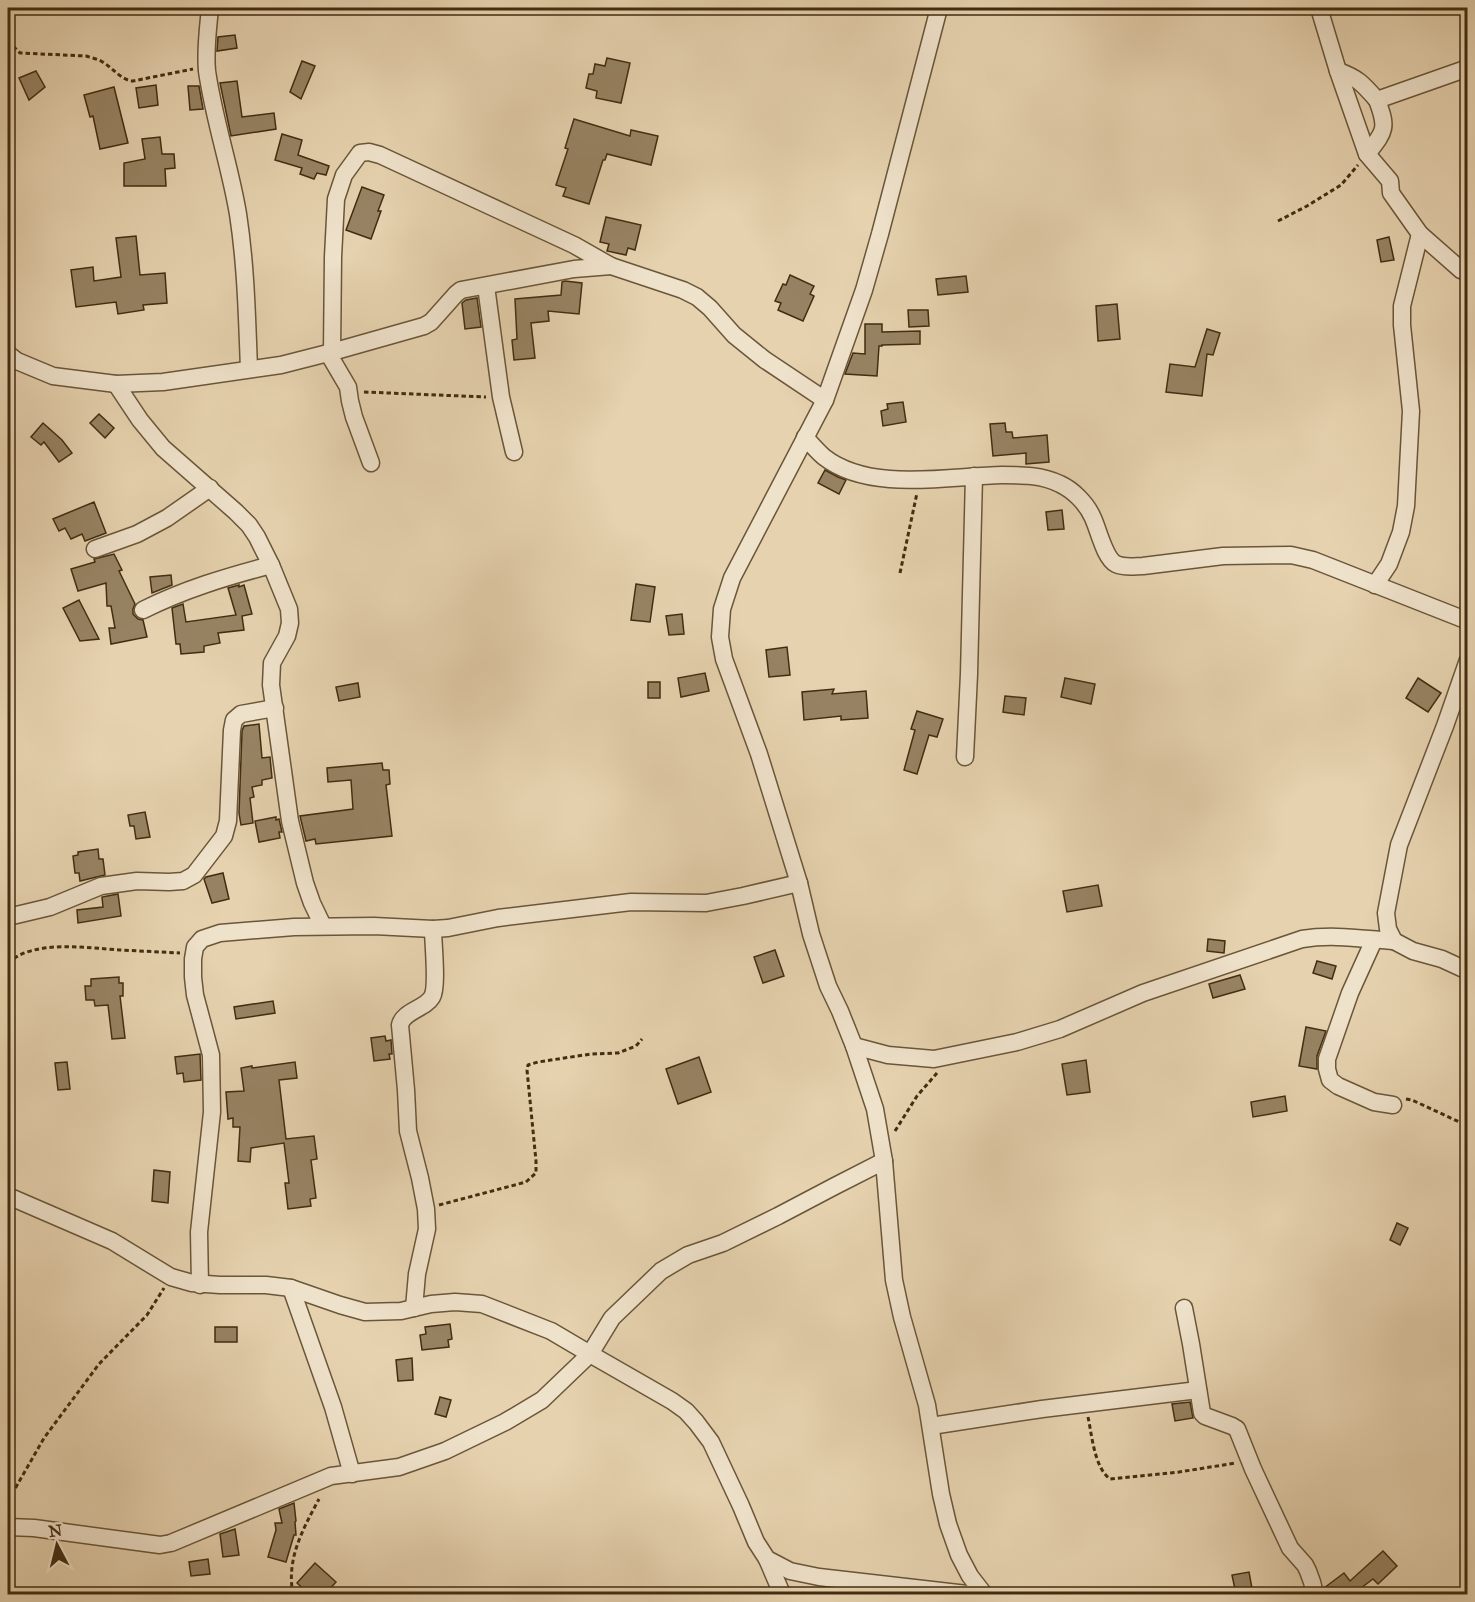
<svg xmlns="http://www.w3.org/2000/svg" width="1475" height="1602" font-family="'IM FELL Great Primer',serif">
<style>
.building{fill:#978363;stroke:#412d11;stroke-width:1.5}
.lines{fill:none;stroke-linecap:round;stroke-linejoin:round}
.street-casing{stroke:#6a5638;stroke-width:19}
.path{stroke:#412d11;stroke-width:3;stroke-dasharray:4.5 3;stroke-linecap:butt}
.street{stroke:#efe2cb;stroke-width:16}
</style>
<rect width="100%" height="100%" fill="#e6d2af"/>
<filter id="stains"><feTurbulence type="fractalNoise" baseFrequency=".00333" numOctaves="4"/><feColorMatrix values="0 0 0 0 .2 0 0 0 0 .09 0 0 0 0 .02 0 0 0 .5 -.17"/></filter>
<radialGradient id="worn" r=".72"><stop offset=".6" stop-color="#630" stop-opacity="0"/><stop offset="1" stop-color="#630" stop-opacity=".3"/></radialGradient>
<g class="building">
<path d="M235,35L237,48L217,51L218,37Z"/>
<path d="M607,58L630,63L621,103L596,98L597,91L586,88L589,74H593L595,64L605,66Z"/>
<path d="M302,61L315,66L301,99L290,92Z"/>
<path d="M36,71L45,87L29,100L19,78Z"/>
<path d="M237,81L242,117L274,113L276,129L231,136L220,83Z"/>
<path d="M156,85L158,105L139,108L136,88Z"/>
<path d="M188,86H199L203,109L190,110Z"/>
<path d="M114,87L128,143L100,149L93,116L90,117L84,95Z"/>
<path d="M574,119L630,136L631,130L658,136L651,165L607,154L605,160H603L589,204L563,196L566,188L556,185L568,149L565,148Z"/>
<path d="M282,134L302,140L298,155L329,166L326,175L317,173L314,179L300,174L302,168L275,160Z"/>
<path d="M160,137L162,154H174L175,168L165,169L166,186H124V163L145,159L142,139Z"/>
<path d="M362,187L384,195L378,211H381L371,239L346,230Z"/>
<path d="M606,217L641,225L635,250L628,248L626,255L607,251L609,244L600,242Z"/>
<path d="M136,236L140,275L165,273L167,303L143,305L144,310L118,314L116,302L76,307L71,270L93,267L94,281L121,277L116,238Z"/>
<path d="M1389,237L1394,260L1381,262L1377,240Z"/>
<path d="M790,275L814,286L810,294L814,296L803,321L778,310L781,303L775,301L783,284L786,285Z"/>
<path d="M966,276L968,292L938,295L936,279Z"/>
<path d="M565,281L582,283L579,314L548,311L549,321L531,323L535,358L514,360L512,340L517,339L515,299L561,295L562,282Z"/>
<path d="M477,298L481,327L465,329L462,303L466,300Z"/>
<path d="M1117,304L1120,339L1098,341L1096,306Z"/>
<path d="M908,310H928L929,326L909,327Z"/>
<path d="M865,324H882V332L920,331V344L882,345V346H879L877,376L845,374L853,353L865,354Z"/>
<path d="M1207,329L1220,333L1213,355L1207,354L1202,396L1166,392L1170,364L1195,367Z"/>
<path d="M903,402L906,422L883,426L881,411L888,409L887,404Z"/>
<path d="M99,414L114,428L105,438L90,423Z"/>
<path d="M43,423L62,440L72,453L59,462L44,442L41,445L31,437Z"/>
<path d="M1005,423L1006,432H1012L1013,438L1047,435L1049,462L1026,464V453L993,456L990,424Z"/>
<path d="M825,470L838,477L846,480L839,494L818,483Z"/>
<path d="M94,502L106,533L85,541L82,534L71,539L65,528L59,531L53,519Z"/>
<path d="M1062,510L1064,529L1048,530L1046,512Z"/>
<path d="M114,554L122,570L119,571L135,604L133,609V614L138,619L143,620L147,637L111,644L109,628H115L111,606H107L106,583L78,591L71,569L95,562L94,559Z"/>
<path d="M171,575L172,585L152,593L150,577Z"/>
<path d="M636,584L655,587L650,622L631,620Z"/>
<path d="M239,585V587L244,585L252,614L242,616L244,630L218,633L220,643L204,646V652L181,654L180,644H176L172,608L183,604L186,622L236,615L228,588Z"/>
<path d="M79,600L99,639L80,641L63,608Z"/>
<path d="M682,614L684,634L669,635L666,616Z"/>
<path d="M787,647L790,675L769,677L766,650Z"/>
<path d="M705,673L709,691L681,697L678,678Z"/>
<path d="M1065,678L1095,684L1091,704L1061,697Z"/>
<path d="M1418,678L1441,693L1428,712L1406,698Z"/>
<rect x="648" y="682" width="12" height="16"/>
<path d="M358,683L360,697L339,701L336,687Z"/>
<path d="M834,689L832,694L866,691L868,718L841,720V716L804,720L802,692Z"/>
<path d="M1005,696L1026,698L1024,715L1003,712Z"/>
<path d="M917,711L943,719L937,737L929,735L917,774L904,770L915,730L911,729Z"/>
<path d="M259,724L262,758L270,757L272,778L262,780V785L252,787L254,797L250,798L253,823L241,825L239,813L242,731L244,726Z"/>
<path d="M382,763L383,770H389L390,784L386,785L392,836L316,844L315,839L306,841L300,816L353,809L351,780L328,782L327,768Z"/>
<path d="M145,812L150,837L136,839L134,826H130L128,815Z"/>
<path d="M276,817V820L279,819L282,832H279L280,838L259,842L255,821Z"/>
<path d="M98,849L99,859H103L105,875L80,881L79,873H75L73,856L78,855V852Z"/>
<path d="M223,873L229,899L212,903L204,879L206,877Z"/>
<path d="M1098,885L1102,906L1067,912L1063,891Z"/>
<path d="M118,894L121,916L78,923L77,910L103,907L102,897Z"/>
<path d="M1208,939L1225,941L1224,953L1207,951Z"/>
<path d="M775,950L784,976L763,983L754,957Z"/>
<path d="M1317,961L1336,966L1332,979L1313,973Z"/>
<path d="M1240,975L1245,989L1213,998L1209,984Z"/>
<path d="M119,977V983H123V996H120L125,1038L112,1039L108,1005L95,1006L94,1000H86L85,986H91V979Z"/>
<path d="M273,1001L275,1013L236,1019L234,1007Z"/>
<path d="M1306,1027L1326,1031L1317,1056V1069L1299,1066Z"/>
<path d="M385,1036L386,1041L391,1040L392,1054H389L390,1059L374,1061L371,1038Z"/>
<path d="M200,1054L201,1080L184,1082L183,1073L177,1074L175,1057Z"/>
<path d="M699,1057L711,1092L678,1104L666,1069Z"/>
<path d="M1086,1060L1090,1092L1067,1095L1062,1064Z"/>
<path d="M67,1062L70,1089L58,1090L55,1063Z"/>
<path d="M295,1062L297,1078L279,1080L286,1139L314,1136L317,1159L311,1160L316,1198L310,1199L311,1206L288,1209L285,1183H289L284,1143L251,1148L250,1162L238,1161L240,1127H233V1118L228,1119L226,1092L244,1091L241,1068L252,1066V1068Z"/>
<path d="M1285,1096L1287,1111L1253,1117L1251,1102Z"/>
<path d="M154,1170L170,1172L168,1203L152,1201Z"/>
<path d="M1397,1223L1408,1228L1400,1245L1390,1240Z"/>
<path d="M450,1324L452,1339L448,1340L449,1347L422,1350L420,1335L426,1334L425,1327Z"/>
<rect x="215" y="1327" width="22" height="15"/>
<path d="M412,1358L413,1380L398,1381L396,1360Z"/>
<path d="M440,1397L451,1400L446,1417L435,1414Z"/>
<path d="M1190,1402L1193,1418L1175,1421L1172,1404Z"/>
<path d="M294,1503L296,1521L295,1522L296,1535H294L286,1562L268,1557L276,1530L275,1523H282L279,1509Z"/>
<path d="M235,1529L239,1555L223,1557L220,1534Z"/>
<path d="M1383,1551L1397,1566L1378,1584L1373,1579L1357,1591L1360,1594H1325L1324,1588L1344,1573L1350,1581Z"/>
<path d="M208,1559L210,1574L191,1576L189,1562Z"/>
<path d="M315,1563L336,1582L325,1594H309L297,1583Z"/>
<path d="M1249,1572L1253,1594H1236L1232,1575Z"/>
</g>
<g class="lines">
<defs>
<g id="street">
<path d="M210,8C208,29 205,50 207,71C214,120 230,166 238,214C246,266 247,318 249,369"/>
<path d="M939,8L880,234L864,290L825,400L732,578L722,609L720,637L724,659L759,754L799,883L811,934L828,986L840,1011L854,1046L875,1109L884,1161L894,1280L902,1317L927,1405L941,1494L948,1524L959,1555L970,1576L984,1594"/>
<path d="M1319,8L1338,71L1367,154L1390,181L1391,193L1420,234L1461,270L1468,273"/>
<path d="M1338,71C1358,78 1363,84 1377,100L1468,68"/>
<path d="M1367,154C1385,131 1388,129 1377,100"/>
<path d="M486,286L501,397L514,452"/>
<path d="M332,352L333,257L336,199L344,175L360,153L369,152L380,155L574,245L611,266L683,290L697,297L710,308L734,335L765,360L825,400"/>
<path d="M328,353L348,387L350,401L354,417L371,463"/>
<path d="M8,354L17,361L53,376L116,384L163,382L281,365L332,352L424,326L431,322L456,294L461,290L574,269L611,266"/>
<path d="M116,384L140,420L163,448L236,512L249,525L257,537L271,565L289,609L290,623L287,636L272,663L271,685L290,821L305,883L312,903L323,926"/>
<path d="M805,437C811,444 817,451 824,457C870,493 949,476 1002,475C1022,475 1042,475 1060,484C1073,490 1086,503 1092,516C1098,527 1104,558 1116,564C1124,568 1135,566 1143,566L1223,556L1291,555L1313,560L1468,621"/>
<path d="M95,549L137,534L167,518L210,488"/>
<path d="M1375,585L1389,564L1401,532L1406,506L1411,411L1402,325V306L1420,234"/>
<path d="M143,610C185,589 226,577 271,565"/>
<path d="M1468,660L1445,726L1399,845L1386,913L1388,929L1394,941L1413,951L1442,959L1468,971"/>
<path d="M965,757L969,674L974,476"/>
<path d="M8,917L50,907L101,886L137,881L169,882L183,881L194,875L224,836L228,821L232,730L234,720L241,714L275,708"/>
<path d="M1374,940L1350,993L1327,1059V1069L1330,1080L1338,1086L1374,1102L1393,1105"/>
<path d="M854,1046L888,1055L934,1059L1017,1042L1060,1029L1143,993L1302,939C1333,934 1363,939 1394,941"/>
<path d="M8,1196L112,1241L171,1277L192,1283L220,1285H266L291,1288L340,1305L365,1312L401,1311L431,1304L455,1302L482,1304L551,1331L590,1354L672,1401L686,1411L696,1422L711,1442L741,1506L756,1542L767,1559L790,1571L819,1577L967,1594"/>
<path d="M200,1285L199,1232L212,1112L211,1055L195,995L193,977V959L195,947L202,939L220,933L294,927L374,926L433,929L448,928L498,918L631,902L706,903L743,896L799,883"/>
<path d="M291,1288L333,1407L352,1474"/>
<path d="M414,1308L417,1274L427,1229L426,1209L420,1178L408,1131L406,1090L400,1025C403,1011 425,1009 432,997C438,987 433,943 433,929"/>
<path d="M1184,1308L1191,1344L1202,1413L1205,1416L1232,1426L1237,1429L1253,1469L1290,1548L1305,1565L1308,1571L1312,1582L1315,1594"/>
<path d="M931,1426L1042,1409L1198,1390"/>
<path d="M8,1527L34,1528L160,1545L171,1543L331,1476L399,1467L445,1451L505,1422L542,1400L590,1354L612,1318L661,1271L688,1255L723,1243L778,1216L835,1186L884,1161"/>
<path d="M767,1559L782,1594"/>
</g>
</defs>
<use href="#street" class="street-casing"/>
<g class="path">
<path d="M8,41L20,53L86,56C92,58 99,59 104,63C114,69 121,80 133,81L193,69"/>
<path d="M1278,221L1307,206L1341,185L1358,165"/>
<path d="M364,392L486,397"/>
<path d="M900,573L917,493"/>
<path d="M8,963C34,939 87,948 120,950C140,951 160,952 180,953"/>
<path d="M8,1026L9,1036"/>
<path d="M1406,1099L1412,1100L1468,1126"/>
<path d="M8,1131L10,1067"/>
<path d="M895,1131L917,1096L937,1073"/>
<path d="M439,1205L526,1182L536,1173V1161L527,1070L528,1065L538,1062L591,1054L618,1053L636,1046L642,1039"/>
<path d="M1088,1417C1092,1435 1094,1467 1110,1479L1179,1472L1236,1463"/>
<path d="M8,1501L44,1438L99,1364L147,1315L164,1288"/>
<path d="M293,1594C286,1559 303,1529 319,1499"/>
</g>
<use href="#street" class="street"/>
</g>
<rect width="1475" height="1602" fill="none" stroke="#e6d2af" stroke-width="30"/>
<rect x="9" y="9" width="1457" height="1584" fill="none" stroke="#412d11" stroke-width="3"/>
<rect x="15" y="15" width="1445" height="1572" fill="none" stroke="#412d11" stroke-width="1.5"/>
<g transform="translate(57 1545) rotate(353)" stroke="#efe2cb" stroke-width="4.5" paint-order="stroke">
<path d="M0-4.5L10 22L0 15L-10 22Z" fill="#412d11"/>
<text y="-9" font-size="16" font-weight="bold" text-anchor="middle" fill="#412d11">N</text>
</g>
<rect width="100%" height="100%" filter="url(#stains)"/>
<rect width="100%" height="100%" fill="url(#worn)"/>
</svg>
